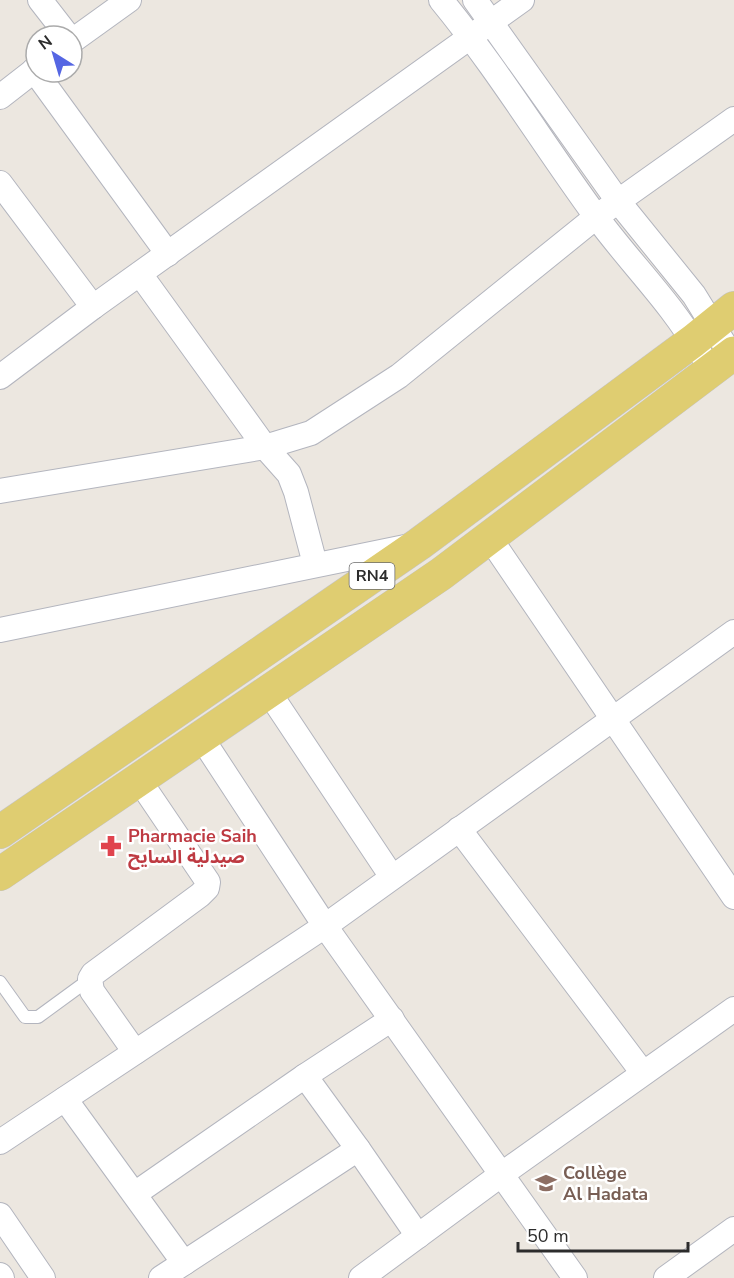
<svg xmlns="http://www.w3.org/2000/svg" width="734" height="1278" font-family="'Nunito Sans','Noto Sans Arabic',sans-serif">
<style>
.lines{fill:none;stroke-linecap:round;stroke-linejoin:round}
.lane-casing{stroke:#b3b5be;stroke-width:14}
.street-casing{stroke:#b3b5be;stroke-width:26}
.primary-casing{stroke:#c4c4c4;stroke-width:34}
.lane{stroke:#fff;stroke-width:12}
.street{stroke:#fff;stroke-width:24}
.primary{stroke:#dfcd71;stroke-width:33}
.labels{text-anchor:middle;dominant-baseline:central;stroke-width:5;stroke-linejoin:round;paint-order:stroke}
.shield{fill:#fff;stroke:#6b6b6b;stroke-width:1.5}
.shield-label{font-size:16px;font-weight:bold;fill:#2c2c2c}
.health-label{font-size:18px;font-weight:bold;fill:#be3a42;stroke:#fff;text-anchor:start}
.education-label{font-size:18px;font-weight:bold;fill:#785e54;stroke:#fff;text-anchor:start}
</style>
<rect width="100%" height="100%" fill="#ece7e0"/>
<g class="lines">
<defs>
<path id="lane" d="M0,982L25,1017H38L90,979"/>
<g id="street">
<path d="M40,0L68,36"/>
<path d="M441,0C497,68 543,144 595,215C629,262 672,303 700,353"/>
<path d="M475,0L618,201L694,295L731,355"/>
<path d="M72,41L129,0"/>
<path d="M34,70L168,254"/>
<path d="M0,97L36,69"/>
<path d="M0,183L93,307"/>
<path d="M140,274L265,447L289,474L296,492L315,564"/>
<path d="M0,377L93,307L522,0"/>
<path d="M0,491L265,447L311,433L399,376L596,217L734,119"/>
<path d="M489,537L734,897"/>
<path d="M0,630L410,546"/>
<path d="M268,691L392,877"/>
<path d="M201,737L325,926L575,1278"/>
<path d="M459,829L643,1073"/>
<path d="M135,1052L92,991L90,979L93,974L200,895L207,888L208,882L139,780"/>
<path d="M65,1099L184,1263"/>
<path d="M0,1142L325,926L734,632"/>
<path d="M358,1149L305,1076L392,1019"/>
<path d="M136,1193L305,1076"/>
<path d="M0,1215L43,1278"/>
<path d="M0,1275L2,1278"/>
<path d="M161,1278L358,1149L418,1236"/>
<path d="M361,1278L502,1174L734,1009"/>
<path d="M666,1278L734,1229"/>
</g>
<g id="primary">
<path d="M0,832L419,544L693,341L734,308"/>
<path d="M0,874L441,574L734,353"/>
</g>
</defs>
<use href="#lane" class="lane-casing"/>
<use href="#street" class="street-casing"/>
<use href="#primary" class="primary-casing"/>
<use href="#lane" class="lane"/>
<use href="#street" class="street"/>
<use href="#primary" class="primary"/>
</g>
<defs>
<symbol id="pharmacy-bare" viewBox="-9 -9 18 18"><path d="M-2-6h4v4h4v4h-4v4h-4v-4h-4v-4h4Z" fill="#e0444e" stroke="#fff" stroke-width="2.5" paint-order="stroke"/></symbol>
<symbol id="school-bare" viewBox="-9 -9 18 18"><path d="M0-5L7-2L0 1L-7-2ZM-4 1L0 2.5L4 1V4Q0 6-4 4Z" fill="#8d6e63" stroke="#fff" stroke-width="2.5" paint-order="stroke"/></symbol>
</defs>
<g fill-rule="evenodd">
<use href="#pharmacy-bare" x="96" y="831" width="30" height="30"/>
<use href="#school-bare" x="531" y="1168" width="30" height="30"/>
</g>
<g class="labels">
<rect class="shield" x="349.5" y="563" width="45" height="26" rx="4.5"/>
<g class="shield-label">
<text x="372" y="576">RN4</text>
</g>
<g class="health-label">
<text x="128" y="836">Pharmacie Saih<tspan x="128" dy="21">صيدلية السايح</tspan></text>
</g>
<g class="education-label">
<text x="563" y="1173">Collège<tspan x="563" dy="21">Al Hadata</tspan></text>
</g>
</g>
<g transform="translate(54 54) rotate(323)"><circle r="28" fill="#ffffff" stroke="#ababab" stroke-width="1.5"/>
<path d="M0-4.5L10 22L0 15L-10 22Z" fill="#5566e3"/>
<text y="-9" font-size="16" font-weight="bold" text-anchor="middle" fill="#2c2c2c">N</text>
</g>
<path d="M518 1242v9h170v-9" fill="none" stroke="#2c2c2c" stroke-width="3"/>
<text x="527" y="1242" font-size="18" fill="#2c2c2c" stroke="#ffffff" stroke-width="4.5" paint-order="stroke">50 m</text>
</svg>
